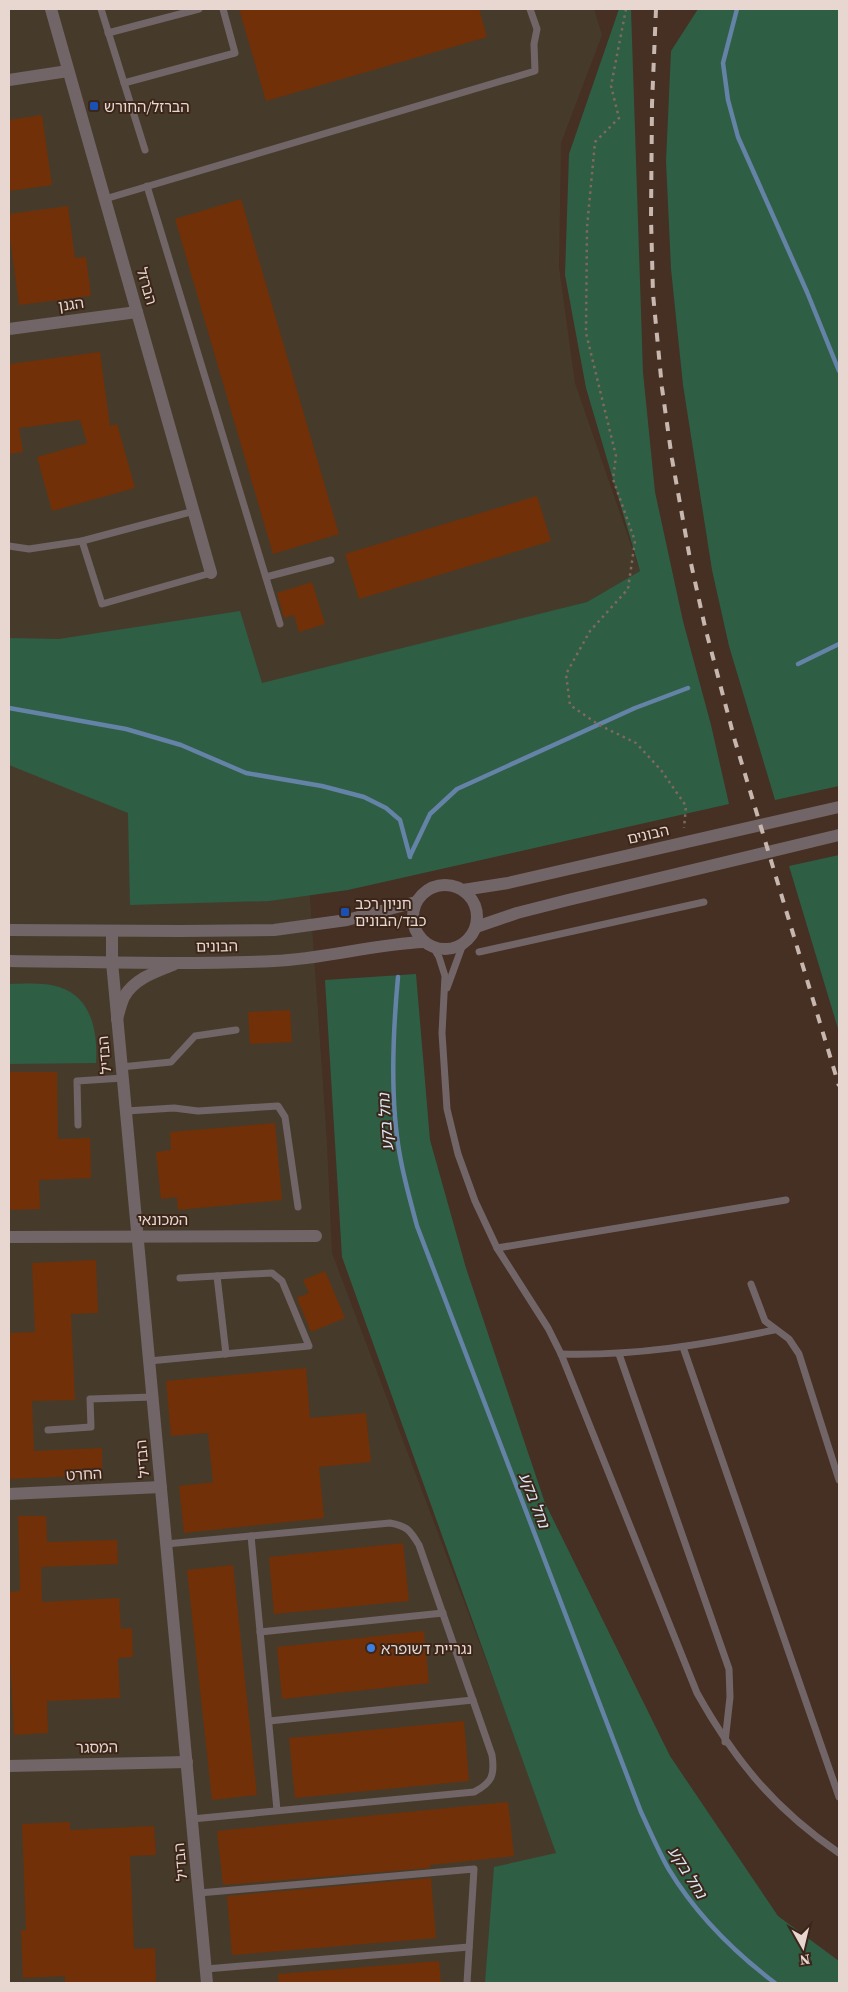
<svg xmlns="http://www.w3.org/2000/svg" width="848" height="1992" font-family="'Source Serif 4','Noto Sans Hebrew',serif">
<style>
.industrial{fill:#463b2b}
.green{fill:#2e5e44}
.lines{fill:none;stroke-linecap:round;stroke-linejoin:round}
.stream{stroke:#6582a7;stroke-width:4.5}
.building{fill:#713007}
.path{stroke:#7e695f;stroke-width:2.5;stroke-dasharray:2.5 4;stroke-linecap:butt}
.service{stroke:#726568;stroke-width:7}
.minor{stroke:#726568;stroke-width:12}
.tertiary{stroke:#726568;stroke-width:12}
.rail{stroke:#c8b7af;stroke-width:4;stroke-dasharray:9 9;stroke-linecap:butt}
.transit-dot{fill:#1a4fb4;stroke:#3c2519;stroke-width:2}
.shop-dot{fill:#3f7fe0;stroke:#3c2519;stroke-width:2}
.labels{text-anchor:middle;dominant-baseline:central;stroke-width:4;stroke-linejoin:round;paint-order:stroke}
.poi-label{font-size:15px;fill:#e7d7d0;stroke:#3c2519;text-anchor:start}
.street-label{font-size:15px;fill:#e7d7d0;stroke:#3c2519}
.water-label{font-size:16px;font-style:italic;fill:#d7e5f5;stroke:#3c2519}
</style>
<rect width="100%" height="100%" fill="#462f23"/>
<path class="industrial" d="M9,9H594L602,35L561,143L559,267L575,383L640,571L587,602L295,680L327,1143L332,1253L572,1887L628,1983H9Z"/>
<g class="green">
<path d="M619,9H631L643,372L655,492L683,621L711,725L729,804L348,890L269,901L130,905L128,813L9,765V638L59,639L240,611L262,683L587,602L640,571L586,388L565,275L569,154Z"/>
<path d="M698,9H839V786L775,800L729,646L712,570L683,385L671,269L666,161L671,51Z"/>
<path d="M839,855V1032L789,866Z"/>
<path d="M416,974L430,1140L466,1268L545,1503L670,1756L778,1916L839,1961V1983H485L494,1867L556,1853L342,1257L325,980Z"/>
<path d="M9,984C24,984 44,982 59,987C92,997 98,1033 96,1063L9,1064Z"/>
</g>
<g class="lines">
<g class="stream">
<path d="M737,9L723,63L728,100L738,137L807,292L839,371"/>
<path d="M798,664L839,644"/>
<path d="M9,708L126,729L181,745L246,773L322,786L364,797L386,808L400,820L410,857"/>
<path d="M410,856L430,814L457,789L635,708L688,688"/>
<path d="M398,977C393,1031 390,1102 400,1156C404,1179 411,1203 417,1226L641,1812C650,1831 658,1850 668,1868C695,1913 734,1952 775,1983"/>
</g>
</g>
<g class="building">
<path d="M239,9H479L487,37L266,101Z"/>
<path d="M42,115L52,185L9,191V120Z"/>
<path d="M241,199L339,534L273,554L175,219Z"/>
<path d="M68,206L75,258L86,257L91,296L19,305L9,230V214Z"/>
<path d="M100,352L110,426L117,424L135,488L52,511L37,457L87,443L80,420L19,428L23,452L9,454V364Z"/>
<path d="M537,496L551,541L359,599L345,554Z"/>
<path d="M312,582L325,624L299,632L294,615L284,618L277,593Z"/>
<path d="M290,1010L292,1042L250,1044L248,1012Z"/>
<path d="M9,1072H57L58,1139L90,1138L91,1178L39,1180L40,1209L9,1210Z"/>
<path d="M275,1123L282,1200L178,1210L177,1197L161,1199L156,1152L171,1150L170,1132Z"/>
<path d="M96,1260L98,1313L71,1314L75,1400L32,1401L34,1451L102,1448V1475L9,1479V1333L35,1332L32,1263Z"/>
<path d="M325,1271L345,1318L311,1332L297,1298L309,1293L303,1280Z"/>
<path d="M306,1368L310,1418L366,1413L371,1462L319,1467L324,1518L184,1533L179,1486L213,1482L208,1433L171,1436L166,1381Z"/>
<path d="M18,1516H46L47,1542L117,1540L118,1564L41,1567L42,1602L119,1598L121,1629L132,1628L133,1657L118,1658L120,1698L47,1701L48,1733L14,1735L9,1638V1592L20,1591Z"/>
<path d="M403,1543L409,1601L274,1614L269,1557Z"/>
<path d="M233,1565L257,1795L212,1800L187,1570Z"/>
<path d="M424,1631L429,1683L282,1699L277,1647Z"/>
<path d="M464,1721L469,1781L295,1798L289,1738Z"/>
<path d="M508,1802L514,1856L430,1865V1868L223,1885L217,1831Z"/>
<path d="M70,1822V1830L154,1826L156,1855L130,1856L134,1949L155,1948L156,1983H65V1976L23,1978L21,1930H26L22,1824Z"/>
<path d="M431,1878L436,1938L232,1955L227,1896Z"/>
<path d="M439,1961L441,1983H279L278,1974Z"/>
</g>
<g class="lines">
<path class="path" d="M626,9L611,86L619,118L595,142L587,227L586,333L616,456L613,479L635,541L628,589L590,631L566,674L570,705L599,725L636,743L661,770L686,806L684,828"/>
<g class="service">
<path d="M101,9L145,150"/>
<path d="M108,33L199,9"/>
<path d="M124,83L235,53L223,9"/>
<path d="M147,186L280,624"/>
<path d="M105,199L535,71L534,44L537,29L530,9"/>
<path d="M194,511L82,541L102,604L211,573"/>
<path d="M9,546L29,549L82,541"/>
<path d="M266,577L331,560"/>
<path d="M433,947L439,957L445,976L442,1033L447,1109L458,1154L475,1201L497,1248L548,1328L561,1354L697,1693C735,1761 775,1809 839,1853"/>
<path d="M479,952L704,902"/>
<path d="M447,988L463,944"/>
<path d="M121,1067L171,1062L195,1036L236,1030"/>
<path d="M126,1111L174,1108L198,1111L278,1106L285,1117L298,1207"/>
<path d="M78,1125L77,1081L123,1078"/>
<path d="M497,1248L786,1200"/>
<path d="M217,1276L226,1354"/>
<path d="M751,1284L765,1321L789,1339L799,1354L839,1480"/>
<path d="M683,1347L839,1797"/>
<path d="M561,1354C635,1356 702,1345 774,1330"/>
<path d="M619,1354L729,1669L730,1697L725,1742"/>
<path d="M149,1361L309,1346L282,1281L272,1273L180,1278"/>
<path d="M48,1430L91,1427L90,1399L153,1397"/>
<path d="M251,1536L277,1810"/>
<path d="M166,1544L390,1523C407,1526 410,1530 419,1545L492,1755C495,1775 492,1783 474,1792L192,1819"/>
<path d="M260,1632L443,1613"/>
<path d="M269,1721L473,1700"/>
<path d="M199,1893L474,1869L467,1983"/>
<path d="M206,1969L469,1947"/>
</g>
<g class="minor">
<path d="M51,9L211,573"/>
<path d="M9,80L68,71"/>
<path d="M9,329L137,312"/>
<path d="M112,931V962L207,1983"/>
<path d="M9,1237L316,1236"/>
<path d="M9,1494L161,1487"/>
<path d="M9,1766L187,1762"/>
</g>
<g class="tertiary">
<circle cx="445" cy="917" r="32"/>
<path d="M463,890L508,883L839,807"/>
<path d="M476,927L517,913L568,900L839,835"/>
<path d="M9,930L180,931L274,930L347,920L416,902"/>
<path d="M9,961C97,962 186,965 274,961C325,959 374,944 424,942"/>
<path d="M117,1019C119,1012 121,1003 124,997C134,979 155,972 173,965"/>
</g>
<path class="rail" d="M656,9L652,104L651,218L653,294L662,388L672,459L690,559L705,627L735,741L839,1086"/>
</g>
<g class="transit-dot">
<rect x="89" y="101" width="10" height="10" rx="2.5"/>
<rect x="340" y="907" width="10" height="10" rx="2.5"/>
</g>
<circle class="shop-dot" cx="371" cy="1648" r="5"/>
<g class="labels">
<g class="poi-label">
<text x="104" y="106">הברזל/החורש</text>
<text x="355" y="903">חניון רכב<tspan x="355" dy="17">כבד/הבונים</tspan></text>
<text x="381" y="1648">נגריית דשופרא</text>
</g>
<g class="street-label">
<text transform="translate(147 286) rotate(74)">הברזל</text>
<text transform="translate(71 304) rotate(-8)">הגנן</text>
<text transform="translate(648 834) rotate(-13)">הבונים</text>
<text transform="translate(217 946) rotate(-1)">הבונים</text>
<text transform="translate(104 1055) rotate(-95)">הבדיל</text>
<text x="163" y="1219">המכונאי</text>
<text transform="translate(142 1459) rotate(-95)">הבדיל</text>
<text transform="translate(84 1474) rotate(-3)">החרט</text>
<text transform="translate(97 1747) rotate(-1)">המסגר</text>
<text transform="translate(180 1862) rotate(-95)">הבדיל</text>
</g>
<g class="water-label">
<text transform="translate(385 1122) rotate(-94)">נחל בקע</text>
<text transform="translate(535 1500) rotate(69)">נחל בקע</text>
<text transform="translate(688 1872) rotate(58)">נחל בקע</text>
</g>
</g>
<rect width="848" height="1992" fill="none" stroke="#e7d7d0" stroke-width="20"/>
<g transform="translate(803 1947) rotate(172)" stroke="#3c2519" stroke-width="4" paint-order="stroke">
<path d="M0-4L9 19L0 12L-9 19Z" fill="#e7d7d0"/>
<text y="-8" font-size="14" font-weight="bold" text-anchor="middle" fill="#e7d7d0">N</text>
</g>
</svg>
